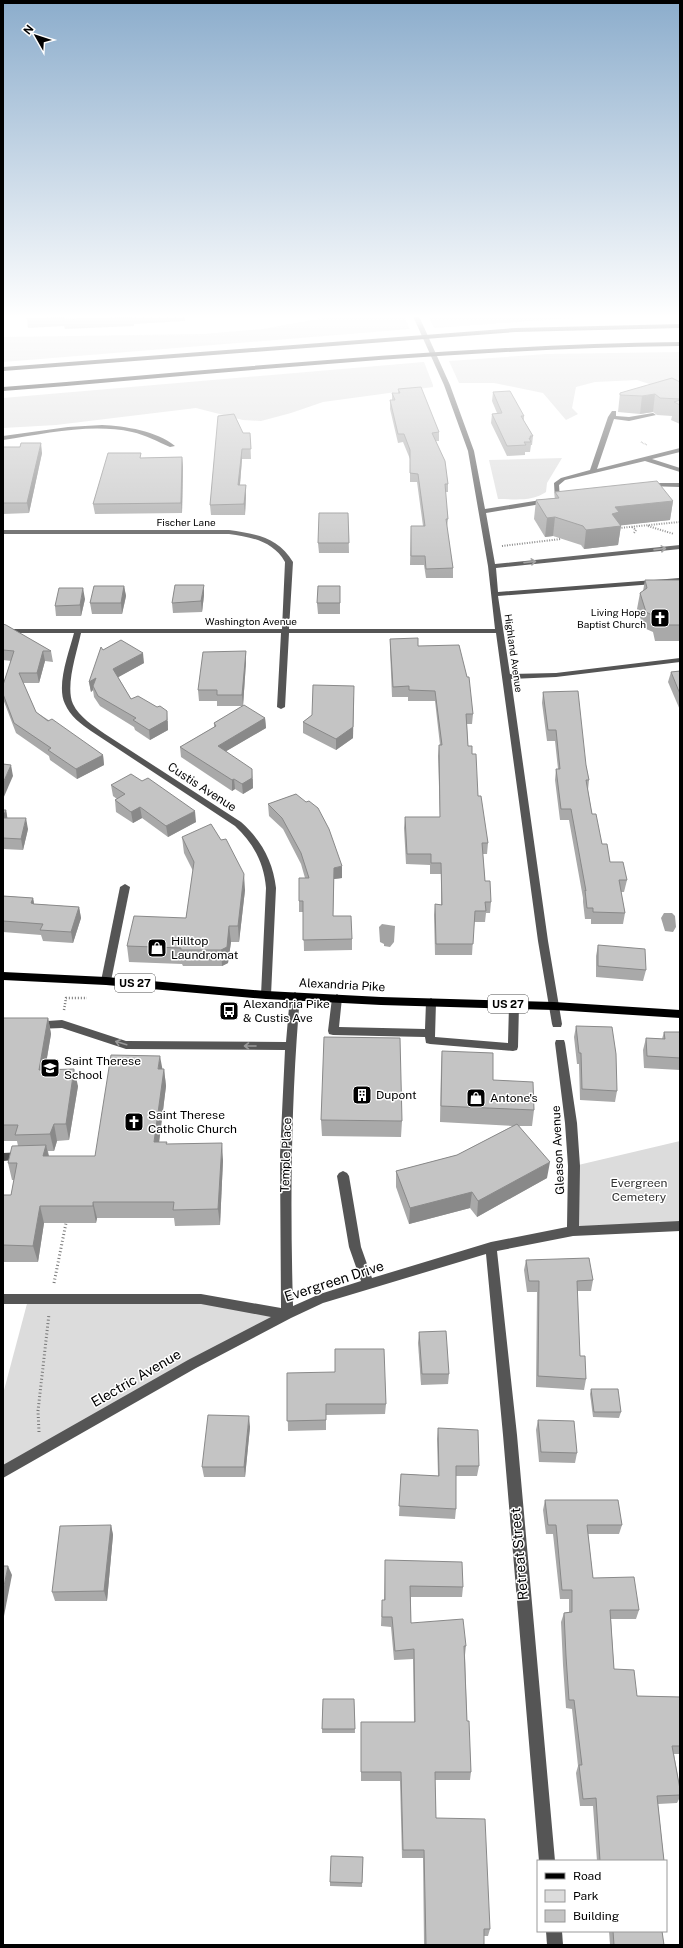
<svg xmlns="http://www.w3.org/2000/svg" width="683" height="1948" font-family="'Public Sans',sans-serif">
<style>
.green{fill:#dcdcdc}
.water{fill:#a3a3a3}
.lines{fill:none;stroke-linecap:round;stroke-linejoin:round}
.path-far3{stroke:#777;stroke-width:1.5;stroke-dasharray:0.5 1;stroke-linecap:butt}
.path-far2{stroke:#777;stroke-width:2;stroke-dasharray:1 1.5;stroke-linecap:butt}
.path-far1{stroke:#777;stroke-width:2.5;stroke-dasharray:1 2;stroke-linecap:butt}
.path{stroke:#777;stroke-width:3;stroke-dasharray:1 2.5;stroke-linecap:butt}
.minor{fill:#555;fill-rule:evenodd}
.major{fill:#000;fill-rule:evenodd}
.highway{fill:#000;fill-rule:evenodd}
.wall{fill:#a9a9a9}
.shaded-wall{fill:#898989}
.building{fill:#c4c4c4;stroke:#898989}
.oneway{stroke:#999}
.labels{text-anchor:middle;dominant-baseline:central;stroke-width:3;stroke-linejoin:round;paint-order:stroke}
.far-street-label{font-size:10px;fill:#000;stroke:#fff}
.far-poi-label{font-size:10px;fill:#000;stroke:#fff;text-anchor:end}
.shield{fill:#fff;stroke:#4c4c4c;stroke-width:1}
.shield-label{font-size:11px;font-weight:bold;fill:#000}
.street-label{font-size:12px;fill:#000;stroke:#fff}
.poi-label{font-size:12px;fill:#000;stroke:#fff;text-anchor:start}
.park-label{font-size:12px;fill:#333;stroke:#fff}
.near-street-label{font-size:14px;fill:#000;stroke:#fff}
</style>
<rect width="100%" height="100%" fill="#fff"/>
<g class="green">
<path d="M344,314H403L410,329L3,362V337L204,334L263,329Z"/>
<path d="M427,314H680V318L587,317L434,328Z"/>
<path d="M680,352V387L662,388L637,380L595,382L576,387L572,408L578,414L566,420L543,393L494,383H459L449,361L547,354Z"/>
<path d="M424,362L433,385V387L323,402L291,413L261,421L243,420L196,408L56,425L3,428V398Z"/>
<path d="M562,458L547,483L546,492C532,502 514,499 498,499L489,460Z"/>
<path d="M680,1141V1226L573,1231L574,1166Z"/>
<path d="M201,1299L287,1314L3,1472V1394L28,1300Z"/>
</g>
<g class="water">
<path d="M664,913H672L675,916L676,927L673,932L665,931L661,918Z"/>
<path d="M382,924L395,926L394,942L390,947L384,946V944L380,942L379,927Z"/>
</g>
<g class="lines">
<path class="path-far3" d="M641,442L647,445"/>
<g class="path-far2">
<path d="M648,526L674,534"/>
<path d="M632,527L636,530L634,533"/>
<path d="M619,528L680,522"/>
<path d="M502,546L561,539"/>
</g>
<path class="path-far1" d="M64,1010L66,998H87"/>
<g class="path">
<path d="M54,1283L66,1223"/>
<path d="M39,1432L38,1411L49,1314"/>
</g>
<g class="minor">
<path d="M412,314H418L450,385L474,451L485,509L547,499L550,501L547,503L486,513L495,564L680,545V549L496,568L498,592L680,578V582L498,596L510,674L556,673L680,658V662L556,677L511,679L548,941L562,1024L561,1027H553L552,1024L538,941L496,633H289L285,707L281,709L277,707L281,633H81C77,652 65,686 73,704C79,717 94,726 105,734L241,822C261,840 273,861 276,888L271,995L266,999L261,995L266,888C264,862 253,843 235,826L91,731C81,724 70,716 65,704C56,686 69,652 74,633H3V629H282L285,562C273,541 251,537 229,534H3V530H229C256,534 278,537 293,562L289,629H495L488,566L468,451L444,385Z"/>
<path d="M612,411H616V416L629,417L653,413L656,415L629,421L614,419L597,469L680,448V452L652,459L680,468V472L645,461L565,480L559,485L560,499L555,500L554,483L561,478L590,470L608,417Z"/>
<path d="M102,425C125,426 157,431 175,446L170,447C158,442 146,435 132,432C90,423 45,434 3,440V436L68,427Z"/>
<path d="M648,483H680V487L646,486L645,485Z"/>
<path d="M125,884L130,887L111,981L106,985L101,981L120,887Z"/>
<path d="M295,992L300,996C291,1099 290,1202 293,1306L320,1294L361,1281L349,1247L337,1176L339,1173L343,1171L347,1173L349,1176L361,1247L372,1278L491,1242L567,1227L568,1166L565,1123L555,1043L556,1040H564L565,1043L577,1123L580,1166L579,1226L680,1221V1231L573,1236L497,1251L517,1435L555,1861H539L503,1435L486,1254L323,1303L291,1318L196,1368L3,1478V1465L188,1360L271,1317L201,1304H3V1294H201L281,1308L280,1155L285,1050L126,1049L62,1028L37,1029L33,1028L32,1025L33,1022L62,1020L126,1041L286,1042L290,996Z"/>
<path d="M337,994L342,998L339,1027L425,1029L426,1002L431,998L436,1002L435,1037L508,1043L509,1005L514,1001L519,1005L518,1047L517,1050L513,1051L430,1044L426,1043L425,1037L333,1035L329,1034L328,1031L332,998Z"/>
<path d="M23,1152L27,1153L29,1156L27,1159L3,1161V1153Z"/>
<path d="M546,1931H562L563,1945H547Z"/>
</g>
<path class="major" d="M3,972L106,977L266,991L381,997L554,1002L680,1010V1018L554,1010L381,1005L266,999L106,985L3,980Z"/>
<g class="highway">
<path d="M680,324V328L515,332L3,371V367L515,328Z"/>
<path d="M680,342V346C454,349 228,373 3,391V387C228,369 454,345 680,342Z"/>
</g>
</g>
<g class="wall">
<path d="M27,314H190V317H185V321L134,324V326L65,329L64,326L28,328L27,319Z"/>
<path d="M680,382V424L671,420L672,416L657,415L653,412L640,414L618,412L620,393Z"/>
<path d="M398,389L439,432V441H436L448,484V492H445L448,519L447,527L453,568V578H426L424,565H410L411,526H423L417,482H410V459L403,442L398,443L390,409V400H392V393H398Z"/>
<path d="M493,392L524,416V421L533,436L532,445H531L530,452H525V455L507,456L491,423L492,414L497,413L492,401Z"/>
<path d="M243,433H250L251,459H242L240,485H246V495L245,515H211L210,505Z"/>
<path d="M3,447L42,453L29,513L3,514Z"/>
<path d="M182,457L183,467L182,513L95,514L93,504L141,458Z"/>
<path d="M555,492L673,501L670,520L621,525L618,545L584,549L581,545L553,536L545,537L534,519L536,500L555,498Z"/>
<path d="M348,513L349,553H319L318,543Z"/>
<path d="M645,580H680V641H655L653,632L644,628L637,609L640,593L643,591Z"/>
<path d="M124,586L126,596L122,614H92L90,603Z"/>
<path d="M340,586V614H318L317,603Z"/>
<path d="M204,595L202,612L173,613L172,603Z"/>
<path d="M85,599L81,616H56L55,606Z"/>
<path d="M3,624L51,651L53,662L45,661L39,683H23L36,712L103,755L104,765L77,779L50,760L49,756L16,733L3,699V685L11,661L3,660Z"/>
<path d="M390,639L418,646L473,714L472,724H467L468,746L472,754L478,796L488,843L487,854H483L485,881L491,902L490,913H486L485,922H474L472,955H435L434,915L435,904L441,905V874H430V865L406,864L404,828L405,817H440L438,756L439,745H440L435,701H408V697H392L390,649Z"/>
<path d="M103,650L144,663L118,677L131,699L168,721V730L150,740L135,730L134,727L100,706L94,697L93,690L91,692L89,682Z"/>
<path d="M246,651V662L243,706L265,718L266,728L226,751L253,779V788L243,794L235,789L232,791L181,757L180,747L214,727V723L243,706H217V701H199L198,690Z"/>
<path d="M680,671V710L668,682L671,672Z"/>
<path d="M543,692L586,765L589,780L588,790L592,814L602,844L610,862L627,880L624,892H621L625,913L623,924H591V919H585L583,902V898L569,820H560L555,780L556,769H558L555,741H547L542,703Z"/>
<path d="M312,715L353,738L336,750L303,733V722Z"/>
<path d="M111,785L196,822L168,837L142,818L133,823L116,812L115,800L117,799L113,796Z"/>
<path d="M296,794L342,878L334,879L333,916L352,939V950L304,951L303,912H299V901L305,878L301,864L283,829L269,816L268,804Z"/>
<path d="M3,810H6L7,818L28,829L23,850L3,849Z"/>
<path d="M182,837L245,890L239,942H231L228,963L222,966H183L182,964L129,962L127,946L186,918L193,871L184,853Z"/>
<path d="M3,896L33,898L34,904L79,907L81,918L73,943L43,941L41,935L3,932Z"/>
<path d="M598,945L646,970L643,981L596,977V956Z"/>
<path d="M3,1018H48L51,1034L45,1070L78,1086L69,1140L57,1141L54,1151H48L49,1156H95L162,1069H164L166,1086L159,1142L167,1144L223,1160L220,1225L175,1226L174,1218H97L96,1223H44L38,1262H3V1195H11L14,1180H12L8,1163L18,1146L17,1141H3Z"/>
<path d="M576,1026L617,1091L615,1102L580,1100L579,1064H577L574,1037Z"/>
<path d="M664,1032H680V1070L644,1068L643,1050L646,1038L662,1039Z"/>
<path d="M442,1051L493,1080L534,1110L532,1126H519L547,1178L477,1217L470,1208L409,1224L396,1187V1171L457,1155L513,1126L440,1122L441,1067Z"/>
<path d="M321,1120L402,1121L401,1137L322,1136Z"/>
<path d="M526,1260L593,1280L591,1291H577L580,1356L586,1379L584,1390L536,1387L537,1292H527L524,1270Z"/>
<path d="M419,1332L449,1374L448,1384L421,1385L418,1343Z"/>
<path d="M287,1373L386,1404L385,1414L326,1415V1430L288,1431Z"/>
<path d="M591,1389L621,1412L619,1418L593,1417L590,1394Z"/>
<path d="M538,1420L577,1453L575,1463L539,1462L536,1430Z"/>
<path d="M250,1427L245,1477H204L202,1467Z"/>
<path d="M438,1428L479,1466L477,1476H456V1509L455,1519L399,1516L401,1474L438,1476L437,1439Z"/>
<path d="M545,1500L622,1525L619,1534H588L593,1578L639,1610L636,1619H611L614,1669L637,1696L680,1697V1754H674L680,1789V1797L677,1803L658,1804L664,1861H597L593,1806H580L576,1773L578,1766L572,1709L566,1708L563,1665L561,1622L564,1613L569,1612V1599H560L553,1534H546L543,1510Z"/>
<path d="M111,1525L113,1535L107,1601H55L52,1592Z"/>
<path d="M385,1560L463,1587L462,1597H411V1623L466,1646L465,1655L467,1721L471,1772L470,1780H435L436,1818L490,1929L488,1936H484V1945H424L423,1858H402L400,1781H361V1731L414,1722L413,1659L394,1660L391,1627L381,1626L382,1600H384Z"/>
<path d="M323,1699H354L355,1733H322Z"/>
<path d="M363,1857L362,1887L330,1886V1882Z"/>
<path d="M609,1931H662L664,1945H610Z"/>
</g>
<g class="shaded-wall">
<path d="M655,394L653,412L640,414L642,396Z"/>
<path d="M41,443L42,453L29,513L27,503Z"/>
<path d="M242,449V459L239,495L238,485Z"/>
<path d="M182,457L183,467L182,513L181,503Z"/>
<path d="M246,485V495L245,515L244,504Z"/>
<path d="M673,501L670,520L616,526H621L618,545L584,549L586,530L612,514L615,507Z"/>
<path d="M555,517L553,536L545,537L547,518Z"/>
<path d="M204,585V595L202,612L201,601Z"/>
<path d="M124,586L126,596L122,614L121,603Z"/>
<path d="M83,588L85,599L81,616L80,605Z"/>
<path d="M43,651L45,661L39,683L37,673Z"/>
<path d="M246,651V662L243,706L242,695Z"/>
<path d="M143,653L144,663L115,679L113,669Z"/>
<path d="M96,678L93,686V690L91,692L89,682Z"/>
<path d="M354,696L353,738L336,750V739Z"/>
<path d="M167,711L168,730L150,740L149,730Z"/>
<path d="M265,718L266,728L218,756V746Z"/>
<path d="M103,755L104,765L77,779L76,769Z"/>
<path d="M11,765L13,776L3,799V783Z"/>
<path d="M252,769L253,788L243,794L242,784Z"/>
<path d="M234,779L235,789L232,791V780Z"/>
<path d="M140,807L142,818L133,823L131,812Z"/>
<path d="M6,810L8,821L5,829L3,817Z"/>
<path d="M195,811L196,822L168,837L166,826Z"/>
<path d="M26,818L28,829L23,850L21,839Z"/>
<path d="M342,866V878L334,879L333,928L334,868Z"/>
<path d="M244,874L245,890L239,942L238,926Z"/>
<path d="M33,898L35,909L31,903Z"/>
<path d="M79,907L81,918L73,943L71,932Z"/>
<path d="M229,926L231,942L228,963L222,966L221,950Z"/>
<path d="M48,1018L51,1034L42,1086L39,1070Z"/>
<path d="M160,1056L163,1072L158,1069Z"/>
<path d="M74,1069L78,1086L69,1140L66,1124Z"/>
<path d="M164,1069L166,1086L157,1159L154,1142Z"/>
<path d="M54,1124L57,1141L54,1151L50,1134Z"/>
<path d="M222,1143L223,1160L220,1225L218,1209Z"/>
<path d="M46,1145L50,1162L43,1156Z"/>
<path d="M550,1162L547,1178L477,1217L478,1201Z"/>
<path d="M472,1192L470,1208L409,1224L410,1208Z"/>
<path d="M93,1202L97,1218L96,1223L93,1206Z"/>
<path d="M40,1206L44,1223L38,1262L33,1246Z"/>
<path d="M249,1416L250,1427L245,1477L244,1467Z"/>
<path d="M111,1525L113,1535L107,1601L104,1591Z"/>
<path d="M8,1566L12,1575L3,1621V1591Z"/>
</g>
<g class="building">
<path d="M27,314H155L133,315V317L63,320L64,317L27,319Z"/>
<path d="M672,378L680,382V399L660,398L655,394L642,396L620,395V393Z"/>
<path d="M421,387L439,432L432,433L445,461L448,484H445L448,519H446L453,568L426,569L425,556H411V526H425L418,474L410,473V450L404,434H398L390,400H395L392,393H400L398,389Z"/>
<path d="M510,391L524,416H521L533,436H530L531,438H529L531,442H524L526,445L507,446L492,414L502,413L493,392Z"/>
<path d="M680,400V405L674,402Z"/>
<path d="M234,414L243,433H250L251,449H242L238,485H246L244,504L210,505L218,416Z"/>
<path d="M21,443H41L27,503H3V447H20Z"/>
<path d="M108,453H141L140,458L182,457L181,503L93,504Z"/>
<path d="M657,481L673,501L615,507L619,512L612,514L621,526L586,530L583,526L555,517L547,518L536,500L559,498L555,492Z"/>
<path d="M319,513H348L349,543H318Z"/>
<path d="M645,580H680V625H658L656,617L646,612L640,593L647,588Z"/>
<path d="M175,585H204L201,601L172,603Z"/>
<path d="M94,586H124L121,603H90Z"/>
<path d="M318,586H340V603H317Z"/>
<path d="M59,588H83L80,605L55,606Z"/>
<path d="M3,624L6,625L51,651H43L37,673H19L36,712L48,721L52,719L103,755L76,769L48,750L51,748L14,723L3,694V685L14,651L3,650Z"/>
<path d="M418,638V646L459,645L467,677H469L473,714H466L468,746H472V754H476L478,796H481L488,843H482L485,881H490L491,902H485L486,911H475L473,944H436L435,904L442,905L441,863H431V854H407L405,817H440L439,745H442L435,691L409,690V686L393,687L390,639Z"/>
<path d="M121,640L143,653L113,669L131,699L138,696L157,707L160,706L167,711V720L149,730L133,720L136,718L98,696L93,686L96,678L89,682L101,647L103,650Z"/>
<path d="M246,651L242,695H217V690H198L203,652Z"/>
<path d="M680,671V694L671,672Z"/>
<path d="M313,685L354,686L353,727L336,739L303,722L312,715Z"/>
<path d="M578,691L586,765L589,780H586L592,814H596L602,844H607L610,862H623L627,880H619L625,913L593,912V908H587L585,890L586,891L571,809H561L556,769H560L556,730H548L543,692Z"/>
<path d="M244,705L265,718L218,746L252,769V778L242,784L234,779L232,780L180,747L216,726L214,723Z"/>
<path d="M3,764L11,765L3,783Z"/>
<path d="M131,774L142,781L148,778L195,811L166,826L140,807L131,812L115,800L125,794L111,785Z"/>
<path d="M296,794L306,802L309,801L318,808L329,829L342,866L334,868L333,916H351L352,939L303,940V901H299V878H309L301,853L282,818L268,804Z"/>
<path d="M3,810H6L3,817Z"/>
<path d="M3,818H26L21,839L3,838Z"/>
<path d="M211,824L221,840L226,839L244,874L238,926H229L227,947L221,950H181V948L127,946L134,916L186,918L194,862L182,837Z"/>
<path d="M3,896L33,898L31,903L34,904L79,907L71,932L40,930L43,924L3,921Z"/>
<path d="M598,945L645,949L646,970L598,966Z"/>
<path d="M3,1018H48L39,1070L74,1069L66,1124H54L50,1134L15,1135L18,1125H3Z"/>
<path d="M576,1026L612,1027L616,1054L617,1091L582,1089L581,1053H579Z"/>
<path d="M664,1032H680V1058L647,1056L646,1038L665,1039Z"/>
<path d="M324,1037L400,1038L402,1121L321,1120Z"/>
<path d="M442,1051L493,1053V1080L533,1082L534,1110L441,1106Z"/>
<path d="M111,1055L160,1056L158,1069H164L154,1142H167L166,1144L222,1143L218,1209L173,1210L174,1202H93V1206H40L33,1246L3,1245V1195H11L17,1163H8L12,1146L46,1145L43,1156H95Z"/>
<path d="M517,1124L550,1162L478,1201L472,1192L410,1208L396,1171L457,1155Z"/>
<path d="M589,1258L593,1280L577,1281L580,1356H585L586,1379L538,1376L539,1281H529L526,1260Z"/>
<path d="M446,1331L449,1374H422L419,1332Z"/>
<path d="M335,1349H384L386,1404H326V1420L287,1421V1373L335,1372Z"/>
<path d="M591,1389H618L621,1412H594Z"/>
<path d="M208,1415L249,1416L244,1467H202Z"/>
<path d="M538,1420L574,1421L577,1453L541,1452Z"/>
<path d="M438,1428L478,1430L479,1466H456V1509L399,1506L401,1474L439,1476Z"/>
<path d="M545,1500H618L622,1525H587L593,1578L634,1577L639,1610H610L614,1669L634,1670L637,1696L680,1697V1746H672L680,1789V1795L657,1796L664,1861H600L596,1798L583,1799L579,1765H582L574,1700H569L566,1656L564,1613L572,1612V1590H562L556,1525H548Z"/>
<path d="M111,1525L104,1591L52,1592L60,1526Z"/>
<path d="M385,1560L462,1562L463,1587L410,1586L411,1623L463,1619L466,1646H464L467,1721H469L471,1772H435L436,1818L485,1819L490,1929H484V1945H426L424,1850H403L401,1772H361V1722H415L414,1649L395,1651L392,1617H382V1600H385Z"/>
<path d="M3,1566H8L3,1591Z"/>
<path d="M323,1699H354L355,1729H322Z"/>
<path d="M331,1856L363,1857L362,1883L330,1882Z"/>
<path d="M613,1931H662L664,1945H614Z"/>
</g>
<defs><path id="oneway-shaft" d="M-6 0H5M1.5-3L5.5 0L1.5 3" fill="none" stroke-width="1.6" stroke-linecap="round" stroke-linejoin="round"/></defs>
<g class="oneway">
<use href="#oneway-shaft" transform="translate(660 549) rotate(-6)"/>
<use href="#oneway-shaft" transform="translate(530 562) rotate(-6)"/>
<use href="#oneway-shaft" transform="translate(121 1043) rotate(-163)"/>
<use href="#oneway-shaft" transform="translate(250 1046) rotate(-180)"/>
</g>
<linearGradient id="sky" x2="0" y2="1"><stop stop-color="#8cadcc"/><stop offset="0.54" stop-color="#fff"/><stop offset="1" stop-color="#fff" stop-opacity="0"/></linearGradient>
<rect width="683" height="586" fill="url(#sky)"/>
<defs>
<symbol id="church-square" viewBox="-11 -11 22 22"><rect x="-9" y="-9" width="18" height="18" rx="4" fill="#000" stroke="#fff"/><path d="M-1.2-6h2.4v3.5h3.3v2.4h-3.3V6h-2.4V-.1h-3.3v-2.4h3.3Z" fill="#fff"/></symbol>
<symbol id="shop-square" viewBox="-11 -11 22 22"><rect x="-9" y="-9" width="18" height="18" rx="4" fill="#000" stroke="#fff"/><path d="M-5-2.5h2.3a2.7 3.5 0 0 1 5.4 0H5L5.5 6h-11ZM-1.5-2.5h3a1.5 2.3 0 0 0-3 0Z" fill="#fff"/></symbol>
<symbol id="bus-square" viewBox="-11 -11 22 22"><rect x="-9" y="-9" width="18" height="18" rx="4" fill="#000" stroke="#fff"/><path d="M-5-6H5V4H4V6H2V4H-2V6H-4V4H-5ZM-3.5-4V0h7V-4ZM-3.5 1.2v1.5H-2V1.2ZM2 1.2v1.5H3.5V1.2Z" fill="#fff"/></symbol>
<symbol id="school-square" viewBox="-11 -11 22 22"><rect x="-9" y="-9" width="18" height="18" rx="4" fill="#000" stroke="#fff"/><path d="M0-5L7-2L0 1L-7-2ZM-4 1L0 2.5L4 1V4Q0 6-4 4Z" fill="#fff"/></symbol>
<symbol id="building-square" viewBox="-11 -11 22 22"><rect x="-9" y="-9" width="18" height="18" rx="4" fill="#000" stroke="#fff"/><path d="M-4-6H4V6H1V3H-1V6H-4ZM-2.5-4.3h1.7v1.8h-1.7ZM.8-4.3h1.7v1.8H.8ZM-2.5-1h1.7V.8h-1.7ZM.8-1h1.7V.8H.8Z" fill="#fff"/></symbol>
</defs>
<g fill-rule="evenodd">
<use href="#church-square" x="649" y="607" width="22" height="22"/>
<use href="#shop-square" x="146" y="937" width="22" height="22"/>
<use href="#bus-square" x="218" y="1000" width="22" height="22"/>
<use href="#school-square" x="39" y="1057" width="22" height="22"/>
<use href="#building-square" x="351" y="1084" width="22" height="22"/>
<use href="#shop-square" x="465" y="1087" width="22" height="22"/>
<use href="#church-square" x="123" y="1111" width="22" height="22"/>
</g>
<g class="labels">
<g class="far-street-label">
<text x="186" y="522">Fischer Lane</text>
<text x="251" y="621">Washington Avenue</text>
<text transform="translate(514 653) rotate(82)">Highland Avenue</text>
</g>
<g class="far-poi-label">
<text x="646" y="612">Living Hope<tspan x="646" dy="12">Baptist Church</tspan></text>
</g>
<g class="shield">
<rect x="115" y="974" width="40" height="18" rx="3"/>
<rect x="488" y="995" width="40" height="18" rx="3"/>
</g>
<g class="shield-label">
<text x="135" y="983">US 27</text>
<text x="508" y="1004">US 27</text>
</g>
<g class="street-label">
<text transform="translate(202 787) rotate(33)">Custis Avenue</text>
<text transform="translate(342 985) rotate(3)">Alexandria Pike</text>
<text transform="translate(558 1150) rotate(-93)">Gleason Avenue</text>
<text transform="translate(286 1155) rotate(-88)">Temple Place</text>
</g>
<g class="poi-label">
<text x="171" y="941">Hilltop<tspan x="171" dy="14">Laundromat</tspan></text>
<text x="243" y="1004">Alexandria Pike<tspan x="243" dy="14">&amp; Custis Ave</tspan></text>
<text x="64" y="1061">Saint Therese<tspan x="64" dy="14">School</tspan></text>
<text x="376" y="1095">Dupont</text>
<text x="490" y="1098">Antone's</text>
<text x="148" y="1115">Saint Therese<tspan x="148" dy="14">Catholic Church</tspan></text>
</g>
<g class="park-label">
<text x="639" y="1183">Evergreen<tspan x="639" dy="14">Cemetery</tspan></text>
</g>
<g class="near-street-label">
<text transform="translate(334 1281) rotate(-18)">Evergreen Drive</text>
<text transform="translate(136 1378) rotate(-30)">Electric Avenue</text>
<text transform="translate(519 1554) rotate(-95)">Retreat Street</text>
</g>
</g>
<rect width="683" height="1948" fill="none" stroke="#000000" stroke-width="8"/>
<rect x="537" y="1860" width="130" height="72" fill="#ffffff" stroke="#999999"/>
<rect x="545" y="1873" width="20" height="6" fill="#000000" stroke="#999999"/>
<text x="573" y="1880" font-size="12" fill="#000000">Road</text>
<rect x="545" y="1890" width="20" height="12" fill="#dcdcdc" stroke="#999999"/>
<text x="573" y="1900" font-size="12" fill="#000000">Park</text>
<rect x="545" y="1910" width="20" height="12" fill="#c4c4c4" stroke="#999999"/>
<text x="573" y="1920" font-size="12" fill="#000000">Building</text>
<g transform="translate(36 36) rotate(309)" stroke="#ffffff" stroke-width="3" paint-order="stroke">
<path d="M0-3L7 15L0 10L-7 15Z" fill="#000000"/>
<text y="-6" font-size="11" font-weight="bold" text-anchor="middle" fill="#000000">N</text>
</g>
</svg>
